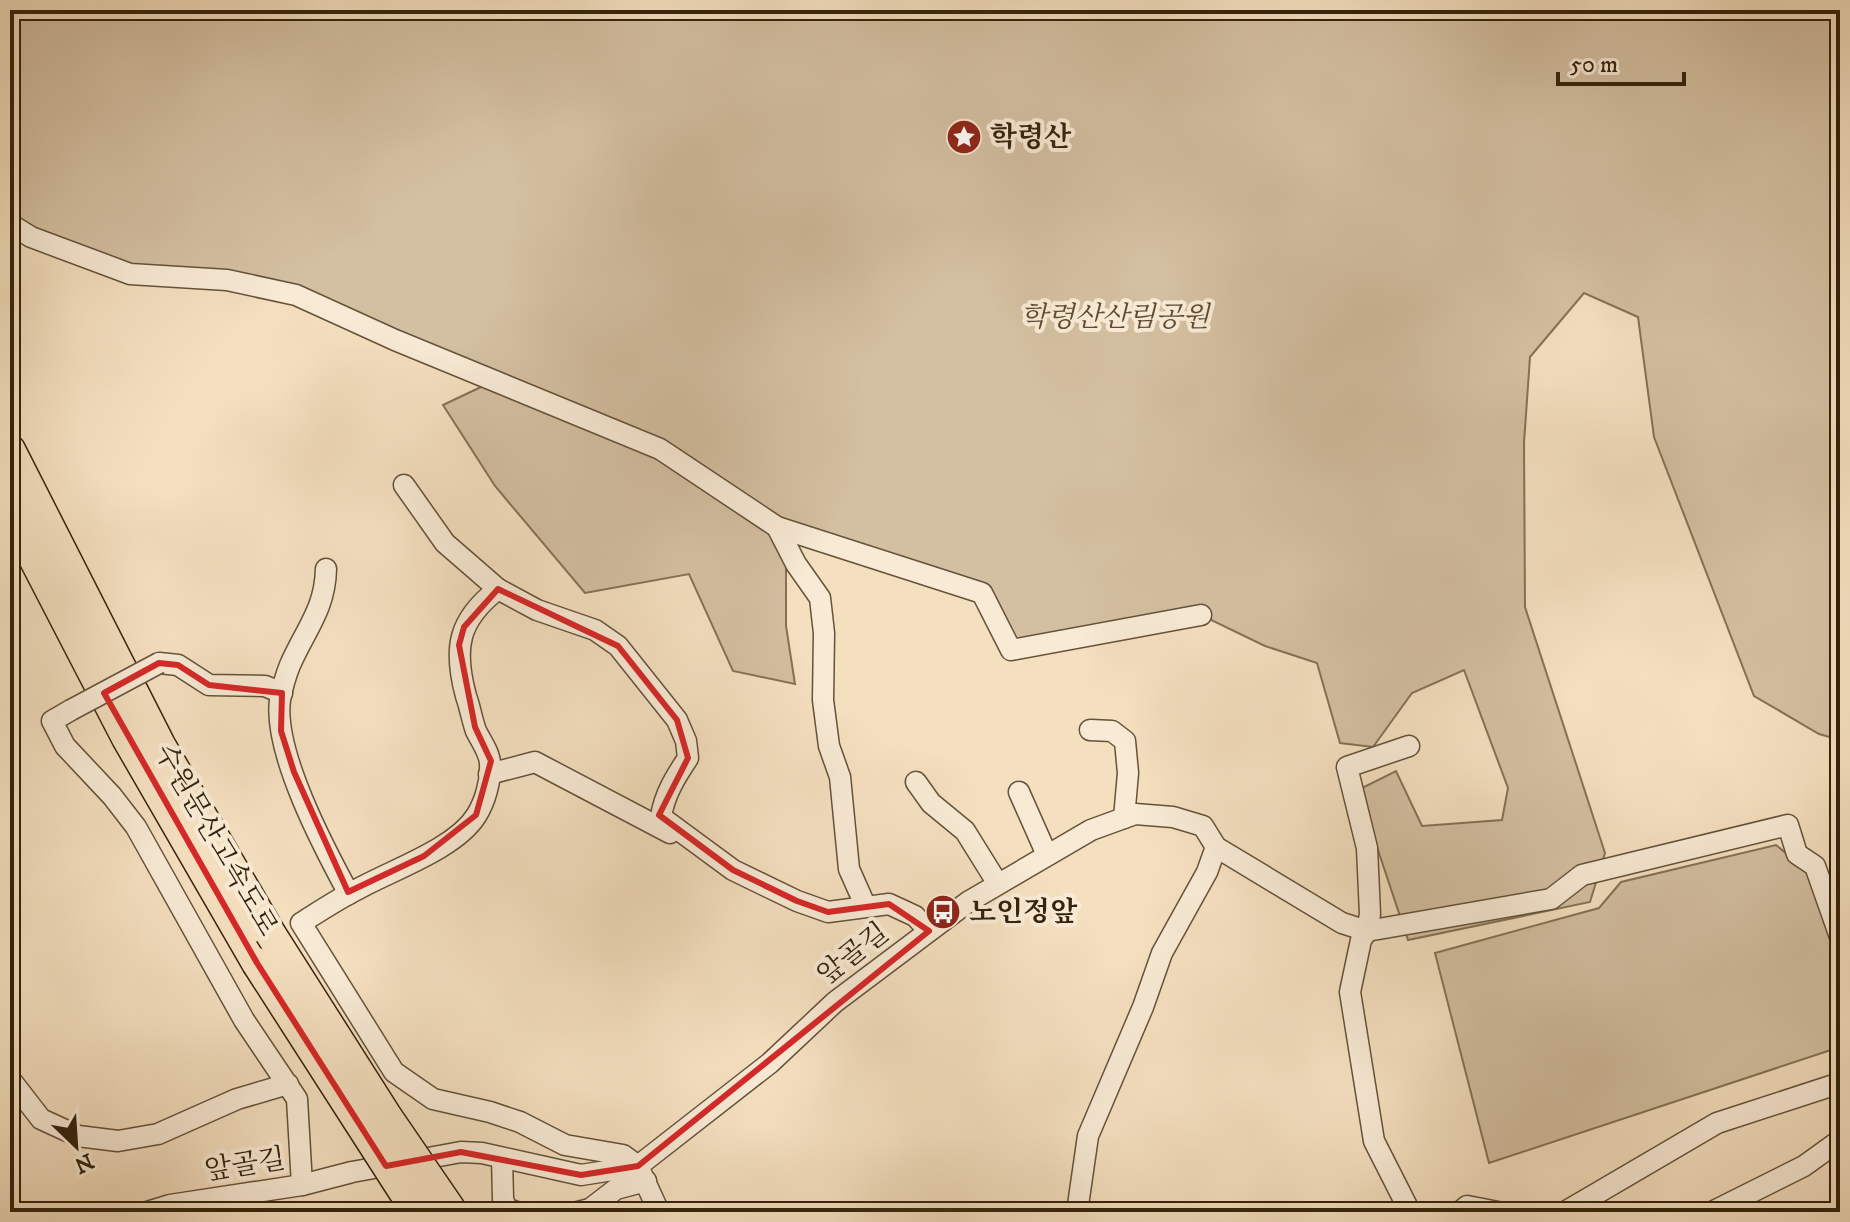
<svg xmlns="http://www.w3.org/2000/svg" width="1850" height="1222" font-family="'IM FELL DW Pica','Noto Serif KR',serif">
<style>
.green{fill:#d3bfa1;stroke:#847156;stroke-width:2}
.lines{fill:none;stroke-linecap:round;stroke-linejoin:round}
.minor-casing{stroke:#645239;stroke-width:23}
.highway-casing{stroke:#34230c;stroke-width:33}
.minor{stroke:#f8ead5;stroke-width:20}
.highway{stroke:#f4dfbf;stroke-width:30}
.minor-bridge-casing{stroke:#645239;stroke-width:23;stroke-linecap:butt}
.highway-bridge-casing{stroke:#34230c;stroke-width:33;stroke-linecap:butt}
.minor-bridge{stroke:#f8ead5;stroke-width:20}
.highway-bridge{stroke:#f4dfbf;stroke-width:30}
.marked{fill:none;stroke:#d62828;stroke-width:6;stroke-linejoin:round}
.labels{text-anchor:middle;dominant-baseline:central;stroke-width:8;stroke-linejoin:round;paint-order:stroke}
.poi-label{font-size:28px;font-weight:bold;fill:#34230c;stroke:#f8ead5;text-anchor:start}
.park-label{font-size:28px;font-style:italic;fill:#5c4a31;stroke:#f8ead5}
.street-label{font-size:28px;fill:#34230c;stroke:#f8ead5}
</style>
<rect width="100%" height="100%" fill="#f4dfbf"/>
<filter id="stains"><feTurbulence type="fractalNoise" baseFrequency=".0025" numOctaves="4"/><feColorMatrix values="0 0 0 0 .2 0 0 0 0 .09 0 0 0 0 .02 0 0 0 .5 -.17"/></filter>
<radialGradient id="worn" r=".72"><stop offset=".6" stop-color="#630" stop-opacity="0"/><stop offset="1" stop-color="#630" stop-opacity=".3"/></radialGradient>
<g class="green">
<path d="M10,10H1840V740L1819,734L1754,696L1654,437L1638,317L1584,293L1530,357L1524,443L1525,607L1605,853L1590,902L1408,940L1358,790L1396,771L1422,826L1502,820L1508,788L1464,670L1412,693L1373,747L1340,743L1317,663L1265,646L1201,615L1011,650L982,593L786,537V626L795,684L733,671L689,574L585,593L495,486L443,405L481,387L451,365L268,282L130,274L28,226L10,210Z"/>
<path d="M1776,845L1811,874L1840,969V1047L1489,1163L1435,953L1599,908L1621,882Z"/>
</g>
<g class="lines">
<defs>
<g id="minor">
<path d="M10,224L31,237L130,274L227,280L296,295L395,340L660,449L777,527L982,593L1011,650L1201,615"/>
<path d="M404,485L445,543L498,589"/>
<path d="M777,527L796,564L820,598L824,633L823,700L829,746L840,777L849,869L865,905"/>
<path d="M326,569C325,610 305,630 290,665C286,675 282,689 280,700C273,752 324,848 349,894"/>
<path d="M159,663L178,665L209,685L265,686L282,693"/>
<path d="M71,710L52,721L65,746L112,796L136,827L244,1020L297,1099L302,1185"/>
<path d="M1090,730L1112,731L1125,741L1128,773L1124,818"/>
<path d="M1409,746L1347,767L1367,848L1370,914L1367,931L1361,940L1350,992L1374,1141L1410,1212"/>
<path d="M489,774L535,762L670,833"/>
<path d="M916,782L931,803L965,831L998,884"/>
<path d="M1019,792L1047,855"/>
<path d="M1216,847L1342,923L1367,931L1551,899L1582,875L1788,825L1797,854L1815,866L1840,937"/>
<path d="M10,1079L41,1119L78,1136L118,1141L158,1134L237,1099L288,1084"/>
<path d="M502,1158L503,1199L506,1208L516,1212"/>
<path d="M147,1212L170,1205L302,1185L352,1172L461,1152L482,1153L581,1175L638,1166L770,1063L835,1002L968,902L1091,830L1135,814L1173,817L1203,826L1216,847L1207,872L1162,953L1143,1007L1088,1136L1077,1212"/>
<path d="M578,1212L590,1209L616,1189L646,1181"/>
<path d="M659,1212L638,1166L623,1155L565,1145L520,1122L490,1112L433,1099L394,1072L301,923C320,911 338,899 358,889C392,870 455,849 476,816C485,802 491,781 490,764C490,753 481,741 476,731C472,720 470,707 466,696C453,648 458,620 498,589L537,610L595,630L618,646L677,720L686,741L688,758C676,776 664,795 661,817L733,870L797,901L828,912L889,904L915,916L929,931"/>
<path d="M1460,1212L1467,1206L1498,1212"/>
<path d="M1565,1212L1717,1123L1840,1083"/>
<path d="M1712,1212L1804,1166L1840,1140"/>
</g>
<g id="highway">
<path d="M10,450L160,745L270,933"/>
<path d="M10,512L127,738L257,963"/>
</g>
</defs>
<use href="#minor" class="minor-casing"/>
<use href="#highway" class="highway-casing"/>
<use href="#minor" class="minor"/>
<use href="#highway" class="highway"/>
<defs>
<path id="minor-bridge" d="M71,710L159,663"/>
<g id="highway-bridge">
<path d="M270,933L387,1117L452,1212"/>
<path d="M257,963L417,1212"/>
</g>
</defs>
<use href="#minor-bridge" class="minor-bridge-casing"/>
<use href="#highway-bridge" class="highway-bridge-casing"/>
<use href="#minor-bridge" class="minor-bridge"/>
<use href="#highway-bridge" class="highway-bridge"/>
</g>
<path class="marked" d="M498,589L618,646L677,720L688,758L659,815L733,870L797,901L828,912L889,904L929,931L638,1166L581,1175L461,1152L386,1166L257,963L104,693L159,663L178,665L209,685L282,693L281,731L294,772L348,892L424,856L476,815L491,761L475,727L459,645L464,627Z"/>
<defs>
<symbol id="sight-disc" viewBox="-11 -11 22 22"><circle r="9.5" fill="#8f2418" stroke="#f8ead5"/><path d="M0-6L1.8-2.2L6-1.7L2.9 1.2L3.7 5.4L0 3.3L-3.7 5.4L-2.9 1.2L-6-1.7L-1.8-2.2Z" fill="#fff"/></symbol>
<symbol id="bus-disc" viewBox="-11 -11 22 22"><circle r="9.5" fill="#8f2418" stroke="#f8ead5"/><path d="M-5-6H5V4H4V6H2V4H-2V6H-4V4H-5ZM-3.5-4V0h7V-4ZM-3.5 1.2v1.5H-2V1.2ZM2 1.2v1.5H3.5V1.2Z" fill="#fff"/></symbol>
</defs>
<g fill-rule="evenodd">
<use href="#sight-disc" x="944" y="117" width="40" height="40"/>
<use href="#bus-disc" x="923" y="892" width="40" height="40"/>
</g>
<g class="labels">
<g class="poi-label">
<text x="990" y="137">학령산</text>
<text x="969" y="912">노인정앞</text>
</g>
<g class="park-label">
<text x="1115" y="317">학령산산림공원</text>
</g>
<g class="street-label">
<text transform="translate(216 840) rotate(60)">수원문산고속도로</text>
<text transform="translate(853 954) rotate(-38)">앞골길</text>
<text transform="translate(245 1165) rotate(-9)">앞골길</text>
</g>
</g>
<rect width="1850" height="1222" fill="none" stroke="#f4dfbf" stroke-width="40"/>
<rect x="12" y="12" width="1826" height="1198" fill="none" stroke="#34230c" stroke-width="4"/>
<rect x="20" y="20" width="1810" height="1182" fill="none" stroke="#34230c" stroke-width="2"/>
<g transform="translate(76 1146) rotate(155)" stroke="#f8ead5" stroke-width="6" paint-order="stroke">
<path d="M0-6L14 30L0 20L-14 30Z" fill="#34230c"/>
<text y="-12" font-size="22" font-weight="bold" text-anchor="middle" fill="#34230c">N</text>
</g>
<path d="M1558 72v12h126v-12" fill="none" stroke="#34230c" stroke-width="4"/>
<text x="1570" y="72" font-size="24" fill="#34230c" stroke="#f8ead5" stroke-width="6" paint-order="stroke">50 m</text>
<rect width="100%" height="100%" filter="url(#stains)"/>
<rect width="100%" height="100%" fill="url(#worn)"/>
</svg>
